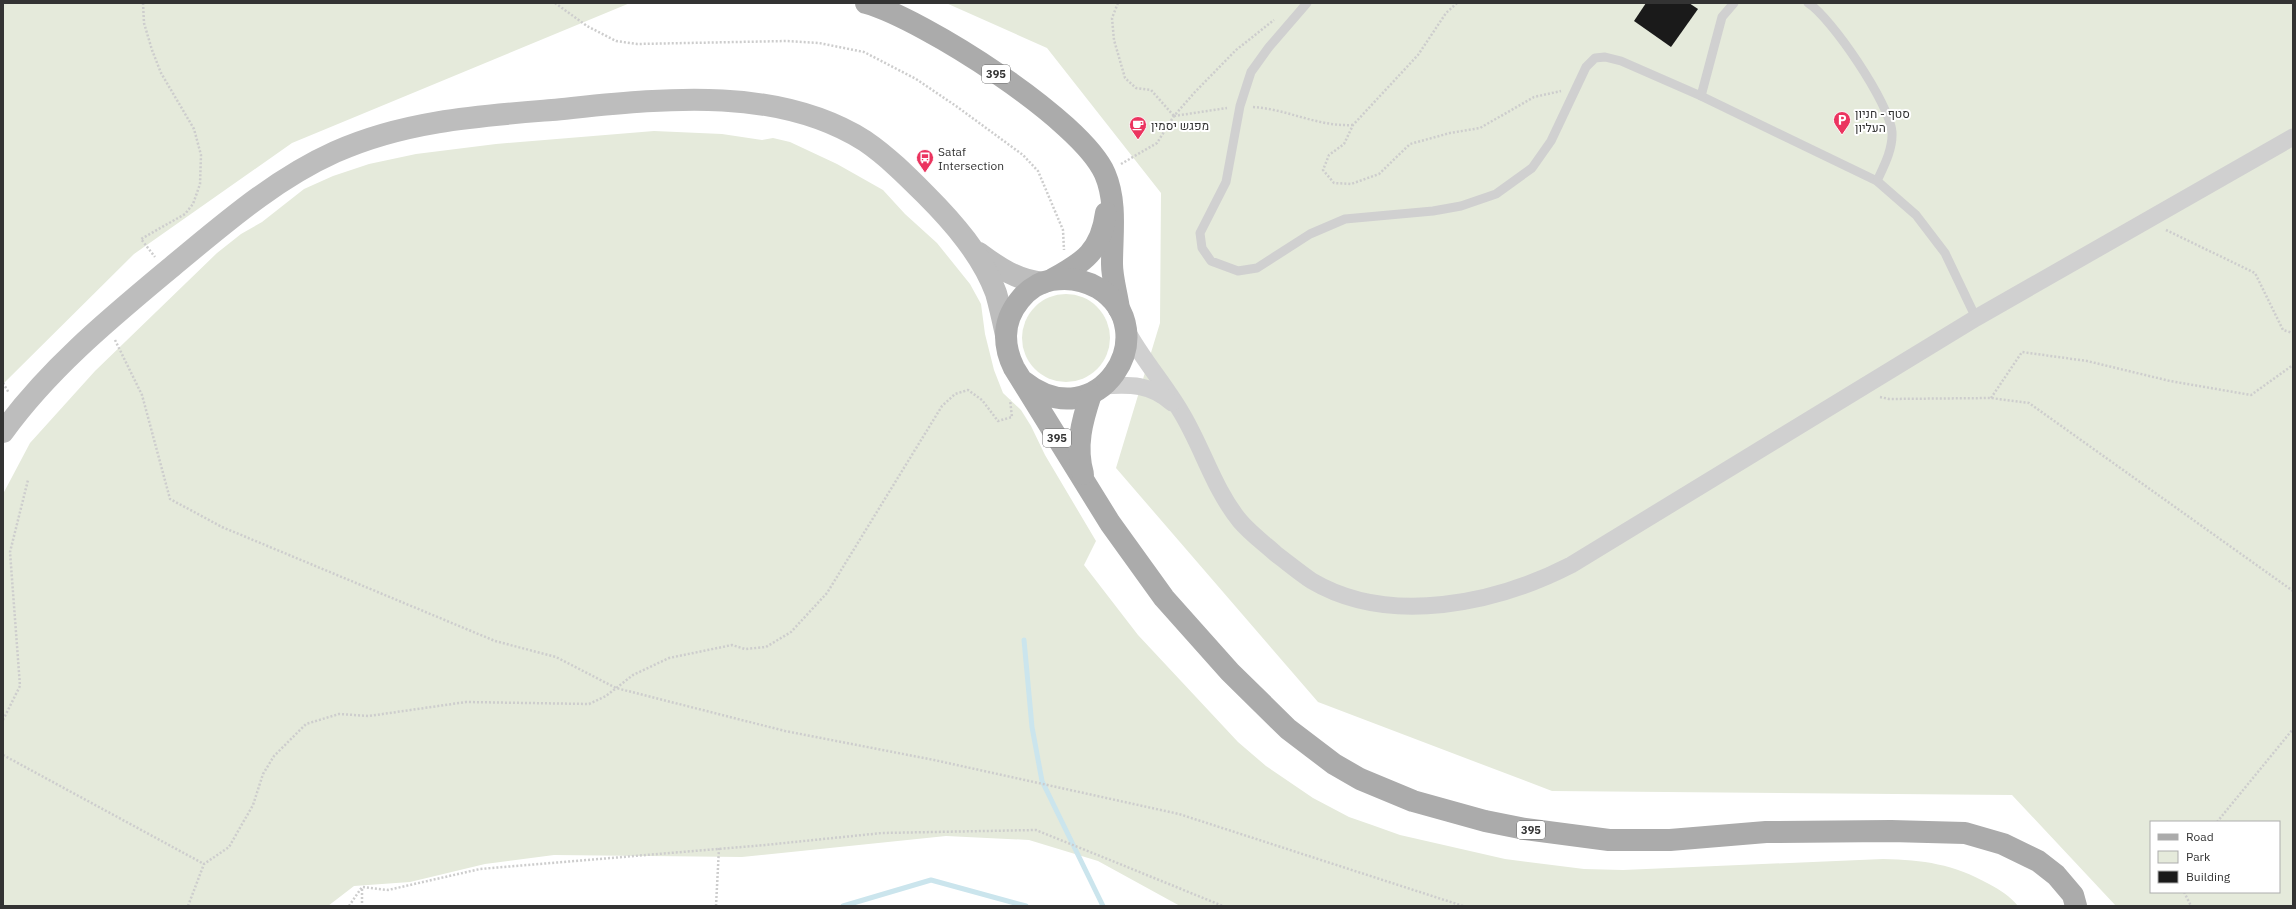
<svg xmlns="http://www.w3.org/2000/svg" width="2296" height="909" font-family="'IBM Plex Sans',Heebo,sans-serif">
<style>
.green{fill:#e5eadb;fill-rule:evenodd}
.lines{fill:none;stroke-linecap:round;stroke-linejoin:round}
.stream{stroke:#cbe5ed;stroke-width:5}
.building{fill:#1a1a1a}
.path{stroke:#cdcdcd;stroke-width:2.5;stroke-dasharray:2 2;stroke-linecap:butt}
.lane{stroke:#d0d0d0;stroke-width:9}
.street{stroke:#d0d0d0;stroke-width:17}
.secondary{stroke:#bdbdbd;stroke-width:22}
.primary{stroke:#ababab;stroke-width:22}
.labels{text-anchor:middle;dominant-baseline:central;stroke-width:4;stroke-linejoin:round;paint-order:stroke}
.shield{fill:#fff;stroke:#707070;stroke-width:1}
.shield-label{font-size:11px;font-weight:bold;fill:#333}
.poi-label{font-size:12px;fill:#333;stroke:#fff;text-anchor:start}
</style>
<rect width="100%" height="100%" fill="#fff"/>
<g class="green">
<path d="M3,3H630L292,143L134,254L3,384Z"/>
<path d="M946,3H2293V906H2116L2012,795L1552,791L1318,702L1116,468L1160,323L1161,193L1047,48ZM2151,822H2279V892H2151Z"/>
<path d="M654,131L722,134L762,140L773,138L790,142L837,164L883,190L905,214L937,243L970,284L981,304L985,334L994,370L1003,393L1021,410L1031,426L1045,455L1096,541L1084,565L1138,635L1238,742L1266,766L1313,798L1349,817L1372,825L1400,835L1505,859L1584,869L1623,870L1883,859C1924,860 1953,864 1989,884C2000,890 2010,896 2018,906H1180L1098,861L1029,840L946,836L742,857L554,855L485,864L410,882L354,886L328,906H3V494L30,443L95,371L217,253L241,234L262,222L304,189L333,176L369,164L416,154L496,144Z"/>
<circle cx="1066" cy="338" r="44"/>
</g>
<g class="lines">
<g class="stream">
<path d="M1024,640L1032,727L1042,781L1103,906"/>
<path d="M843,906L931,880L1026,906"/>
</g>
</g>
<path class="building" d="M1646,3H1689L1698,9L1671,47L1634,21Z"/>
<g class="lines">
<g class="path">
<path d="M143,3L144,23L152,50L161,73L194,129L201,155L200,184L193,204L185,214L141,239L155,257"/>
<path d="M555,3L587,26L616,41L637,44L787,41L819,43L864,52L916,79L956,106L1023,155L1038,171L1063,230L1064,250"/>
<path d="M1118,3L1112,18L1114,40L1125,78L1136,88L1151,90L1174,116"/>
<path d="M1457,3L1446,13L1418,55L1353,125L1344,144L1329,155L1323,170L1334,183L1351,184L1379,174L1410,144L1450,133L1480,128L1534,97L1561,91"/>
<path d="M1253,107C1287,109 1318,127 1353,125"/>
<path d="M1174,116L1227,108"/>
<path d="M1121,164L1157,143L1174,116L1194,93L1236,50L1274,20"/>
<path d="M2166,230L2255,273L2283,330L2293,333"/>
<path d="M115,340L142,395L170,499L222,527L495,641L556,657L616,688L785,731L934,760L1179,814L1463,906"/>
<path d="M3,383L9,393"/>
<path d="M1880,397L1889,399L1991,398L2029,403L2293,591"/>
<path d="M1991,398L2022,352L2087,361L2170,381L2251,395L2293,365"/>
<path d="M3,720L20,686L10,552L28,480"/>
<path d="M3,755L204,864"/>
<path d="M2217,822L2293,729"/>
<path d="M362,889V906"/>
<path d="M2184,892L2191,906"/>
<path d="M188,906L204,864L229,847L253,805L263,774L274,756L306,724L339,714L369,716L466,702L589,704L606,696L633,675L669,658L732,645L745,649L766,647L791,632L827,593L942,406L955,394L968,390L982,400L998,421L1012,417L1010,400"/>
<path d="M349,906L362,887L388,890L480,869L765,845L882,833L1036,830L1223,906"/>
<path d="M716,906L719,848"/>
</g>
<g class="lane">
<path d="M1307,3L1269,47L1251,72L1240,106L1226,182L1200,233L1202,248L1211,261L1238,271L1257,268L1310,234L1345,219L1433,211L1461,206L1496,194L1532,168L1551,141L1586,67L1595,58L1605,57L1621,61L1701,96L1877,181L1916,215L1945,253L1976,318"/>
<path d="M1808,3C1831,17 1890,104 1892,132C1893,149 1884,166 1877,181"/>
<path d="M1701,96L1722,17L1734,3"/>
</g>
<g class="street">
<path d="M1126,329C1142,359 1164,383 1181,412C1203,448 1213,488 1240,521C1251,534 1264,543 1276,554C1288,563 1300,573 1312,581C1390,627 1497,603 1571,565L1976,318L2293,137"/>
<path d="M1103,386C1130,384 1151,384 1172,403"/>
</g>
<g class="secondary">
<path d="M979,253C999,268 1017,280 1043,283"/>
<path d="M3,432C50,367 113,316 174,265C225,223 275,179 335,152C404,121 478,116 552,110C653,100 773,83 865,141C887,156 906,175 925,194C953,222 982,255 996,293C1000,307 1003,321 1006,335"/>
</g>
<g class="primary">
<path d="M866,3C923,19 1082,120 1105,174C1117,202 1112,234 1112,264C1112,278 1117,294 1119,309"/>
<path d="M1053,279C1084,262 1101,251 1106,213"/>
<path d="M1023,381C1098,441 1167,331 1098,288C1084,280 1069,277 1052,280C1027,284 1006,311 1006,336C1006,348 1009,358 1014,368L1110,523L1164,598L1230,672L1288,729L1334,764L1360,779L1413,801L1485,821L1525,829L1609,840H1670L1766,832L1891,831L1965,833L2003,844L2038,861L2056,875L2073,895L2076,906"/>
<path d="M1083,474C1075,446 1082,421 1091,394"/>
</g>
</g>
<defs>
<symbol id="parking-pin" viewBox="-11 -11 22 30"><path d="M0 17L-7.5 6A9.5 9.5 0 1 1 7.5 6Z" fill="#eb345f" stroke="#fff"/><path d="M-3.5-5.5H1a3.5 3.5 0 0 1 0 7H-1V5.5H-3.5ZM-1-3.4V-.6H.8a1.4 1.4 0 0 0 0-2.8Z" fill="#fff"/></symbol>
<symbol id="cafe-pin" viewBox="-11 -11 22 30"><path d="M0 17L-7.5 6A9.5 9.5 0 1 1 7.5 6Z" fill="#eb345f" stroke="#fff"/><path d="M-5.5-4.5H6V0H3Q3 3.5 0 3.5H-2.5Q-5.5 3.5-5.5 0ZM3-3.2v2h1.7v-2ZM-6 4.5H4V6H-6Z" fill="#fff"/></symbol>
<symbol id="bus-pin" viewBox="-11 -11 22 30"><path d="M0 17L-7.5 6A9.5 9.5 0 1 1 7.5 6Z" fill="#eb345f" stroke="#fff"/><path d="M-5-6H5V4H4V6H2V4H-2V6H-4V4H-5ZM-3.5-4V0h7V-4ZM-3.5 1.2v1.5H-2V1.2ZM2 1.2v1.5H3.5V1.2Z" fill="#fff"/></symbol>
</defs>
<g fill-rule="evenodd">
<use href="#parking-pin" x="1832" y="110" width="20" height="27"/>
<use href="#cafe-pin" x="1128" y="115" width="20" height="27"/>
<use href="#bus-pin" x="915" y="148" width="20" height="27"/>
</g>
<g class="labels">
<g class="shield">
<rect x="982" y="65" width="28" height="18" rx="3"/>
<rect x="1043" y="429" width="28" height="18" rx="3"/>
<rect x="1517" y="821" width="28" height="18" rx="3"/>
</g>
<g class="shield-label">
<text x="996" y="74">395</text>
<text x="1057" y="438">395</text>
<text x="1531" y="830">395</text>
</g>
<g class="poi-label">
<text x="1855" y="113">סטף - חניון<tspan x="1855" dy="14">העליון</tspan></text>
<text x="1151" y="125">מפגש יסמין</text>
<text x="938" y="151">Sataf<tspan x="938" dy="14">Intersection</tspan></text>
</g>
</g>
<rect width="2296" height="909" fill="none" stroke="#333333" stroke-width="8"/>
<rect x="2150" y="821" width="130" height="72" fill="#ffffff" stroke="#adadad"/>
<rect x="2158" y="834" width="20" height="6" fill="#ababab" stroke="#adadad"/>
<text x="2186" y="841" font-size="12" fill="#333333">Road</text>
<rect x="2158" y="851" width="20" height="12" fill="#e5eadb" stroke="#adadad"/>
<text x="2186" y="861" font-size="12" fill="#333333">Park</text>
<rect x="2158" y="871" width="20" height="12" fill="#1a1a1a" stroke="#adadad"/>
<text x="2186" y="881" font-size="12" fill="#333333">Building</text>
</svg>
